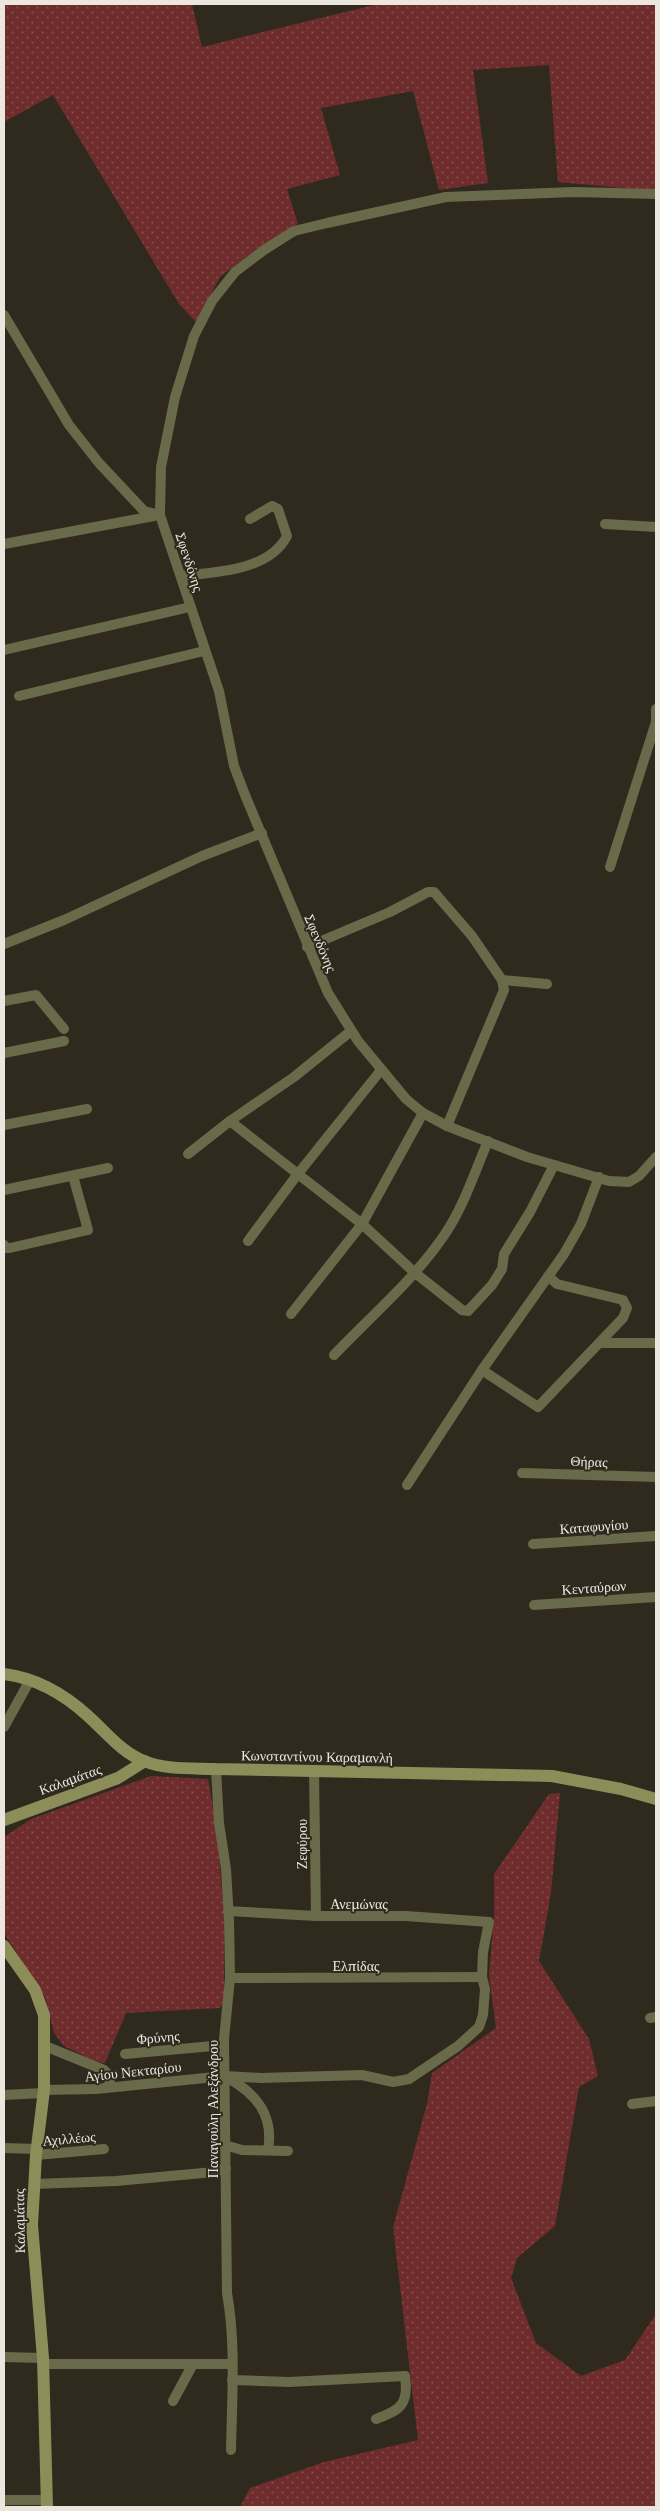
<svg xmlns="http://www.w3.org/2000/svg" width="660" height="2511" font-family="'PT Serif',serif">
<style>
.grass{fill:url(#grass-dots)}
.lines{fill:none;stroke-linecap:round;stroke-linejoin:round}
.street{stroke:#696a49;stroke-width:10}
.secondary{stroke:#8c8d58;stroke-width:12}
.labels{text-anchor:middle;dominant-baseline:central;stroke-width:4;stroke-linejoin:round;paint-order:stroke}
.street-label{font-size:14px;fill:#ebe7df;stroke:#302a1e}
</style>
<defs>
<pattern id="grass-dots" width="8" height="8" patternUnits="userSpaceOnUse" patternTransform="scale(1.25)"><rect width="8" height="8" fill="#6e2d2c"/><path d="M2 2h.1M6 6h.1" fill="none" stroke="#834b4a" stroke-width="1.8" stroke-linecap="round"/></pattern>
</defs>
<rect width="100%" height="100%" fill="#302a1e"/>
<g class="grass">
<path d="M4,4H192L202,47L378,4H656V191L558,182L549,65L473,70L488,183L439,190L413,91L321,108L340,175L287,189L298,224L255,250L220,277L196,322L179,304L53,95L4,122Z"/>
<path d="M151,1776L208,1779L216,1824L224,1912V2001L220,2008L126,2013L105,2063L94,2061L64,2046L54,2033L45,1997L4,1933V1837L31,1819Z"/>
<path d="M560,1793L551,1893L539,1961L589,2039L598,2076L579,2087L555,2226L517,2258L511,2278L536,2343L581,2376L625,2360L656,2314V2507H240L250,2488L324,2462L418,2440L393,2227L427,2104L432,2073L496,2028L489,1975L494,1918V1874L549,1794Z"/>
</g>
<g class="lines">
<g class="street">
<path d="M656,194L574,192L446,197L327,223L294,231L264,250L235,272L212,301L194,336L175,397L161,467L160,515L219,691L234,766L245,795L328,993L358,1041L406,1099L423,1113L447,1126L527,1157L609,1181L629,1182L639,1176L656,1157"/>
<path d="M4,315L69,425L99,463L144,511L160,515"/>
<path d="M605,524L656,527"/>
<path d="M4,544L154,516"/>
<path d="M181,576C216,572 269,571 287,536L278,509L272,506L250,519"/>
<path d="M4,650L190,607"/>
<path d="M19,696L204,651"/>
<path d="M656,709V722"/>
<path d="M610,867L656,722"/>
<path d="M4,944L64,920L202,856L262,833"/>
<path d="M307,947L390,912L428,892H434L472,936L502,980L547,984"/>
<path d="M4,1001L36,995L64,1029"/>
<path d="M4,1053L64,1041"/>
<path d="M230,1121L294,1077L351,1031"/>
<path d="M4,1125L87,1109"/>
<path d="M447,1126L504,990L502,980"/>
<path d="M188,1154L230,1121L362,1224L414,1272L462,1310L468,1311L492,1285L502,1269L504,1254L530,1212L554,1165"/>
<path d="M4,1190L108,1168"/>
<path d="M248,1241L297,1175L381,1070"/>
<path d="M4,1245L6,1248H10L88,1230L73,1176"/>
<path d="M548,1276L557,1284L623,1300L627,1308L623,1318L538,1407L482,1370L564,1254L581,1224L599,1177"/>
<path d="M291,1314L362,1224L423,1113"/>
<path d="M600,1343H656"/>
<path d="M334,1355C371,1316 415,1279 445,1234C464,1206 475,1171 488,1141"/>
<path d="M522,1473L656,1477"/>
<path d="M407,1485L482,1370"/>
<path d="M533,1544L656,1536"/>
<path d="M534,1605L656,1597"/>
<path d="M4,1727L30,1680"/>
<path d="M216,1769L219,1823L226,1869L229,1919L230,1978L224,2039L227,2293C236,2343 232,2398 231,2450"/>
<path d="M314,1771L316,1916"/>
<path d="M230,1978L482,1977"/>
<path d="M650,2018L656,2017"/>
<path d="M45,2046L104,2070L110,2076V2083L107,2087"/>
<path d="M125,2054L224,2045"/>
<path d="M228,2078C257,2094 274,2116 268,2150"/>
<path d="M44,2090L96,2089L225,2076L261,2078L362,2075L393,2082L409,2079L458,2046L479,2027L483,2015L485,1989L482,1977L483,1952L489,1922L406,1916H316L228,1911"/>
<path d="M4,2095L43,2093"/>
<path d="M632,2104L656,2101"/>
<path d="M225,2145L242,2150L288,2151"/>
<path d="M4,2148L37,2149"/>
<path d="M36,2155L104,2149"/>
<path d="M34,2184L116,2181L214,2172L226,2168"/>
<path d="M4,2357L43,2358"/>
<path d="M43,2364H232"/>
<path d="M232,2380L289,2382L405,2376C409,2404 401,2410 376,2419"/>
<path d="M173,2401L193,2364"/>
<path d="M4,2500H47"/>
</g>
<g class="secondary">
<path d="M4,1674C36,1678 64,1694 88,1716C106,1732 121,1752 144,1761C166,1770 193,1768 216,1769L552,1776L621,1789L656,1799"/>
<path d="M4,1820L118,1778L145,1761"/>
<path d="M4,1946L35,1990L44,2015V2090L36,2155L32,2225L43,2358L47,2507"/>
</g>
</g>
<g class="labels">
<g class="street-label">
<text transform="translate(190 562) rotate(72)">Σφενδόνης</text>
<text transform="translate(321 943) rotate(67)">Σφενδόνης</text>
<text transform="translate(589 1461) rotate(2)">Θήρας</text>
<text transform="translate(594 1526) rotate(-4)">Καταφυγίου</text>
<text transform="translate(594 1587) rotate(-4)">Κενταύρων</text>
<text transform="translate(317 1756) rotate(1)">Κωνσταντίνου Καραμανλή</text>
<text transform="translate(70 1779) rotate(-20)">Καλαμάτας</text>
<text transform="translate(301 1844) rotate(-90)">Ζεφύρου</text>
<text x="359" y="1903">Ανεμώνας</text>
<text x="356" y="1965">Ελπίδας</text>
<text transform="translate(158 2037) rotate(-5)">Φρύνης</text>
<text transform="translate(133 2071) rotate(-6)">Αγίου Νεκταρίου</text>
<text transform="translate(212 2109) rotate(-90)">Παναγούλη Αλεξάνδρου</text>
<text transform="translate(69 2138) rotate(-5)">Αχιλλέως</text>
<text transform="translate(19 2221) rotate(-91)">Καλαμάτας</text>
</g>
</g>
<rect width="660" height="2511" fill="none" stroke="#ebe7df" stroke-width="10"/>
</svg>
